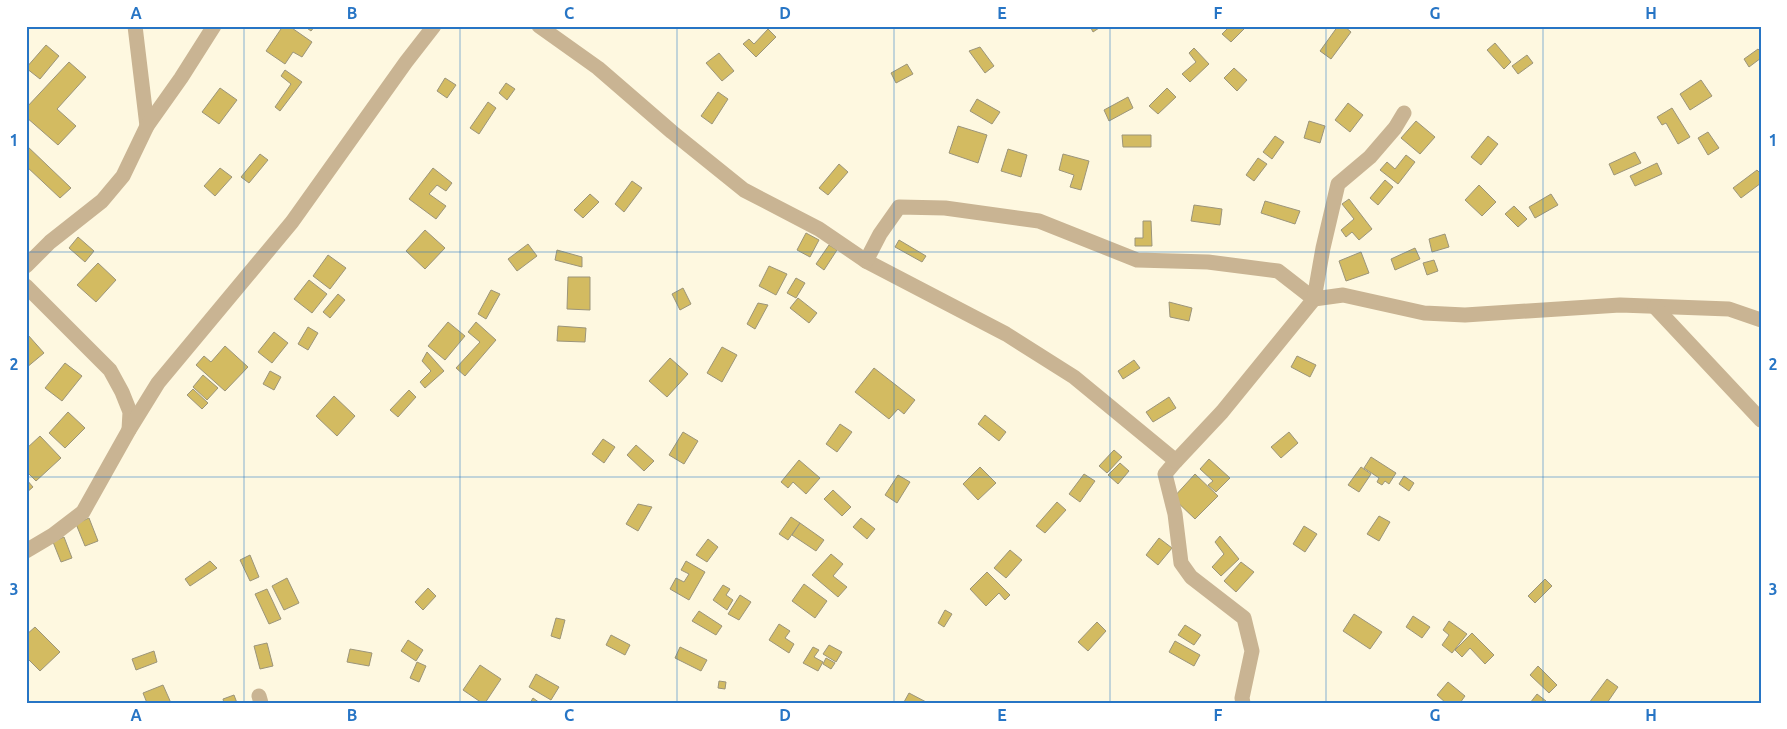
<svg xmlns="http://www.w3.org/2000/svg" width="1787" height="729" font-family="Ubuntu,sans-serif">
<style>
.building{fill:#d3bb61;stroke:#9c957a}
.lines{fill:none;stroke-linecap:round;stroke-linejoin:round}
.minor{stroke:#c9b493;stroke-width:15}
.grid{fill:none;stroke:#2775c5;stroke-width:1;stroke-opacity:0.55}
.neatline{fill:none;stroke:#2775c5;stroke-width:2}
.grid-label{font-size:16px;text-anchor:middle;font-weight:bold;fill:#2775c5}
</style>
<rect width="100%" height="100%" fill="#fef8e0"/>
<g class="building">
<path d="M283,26H289L312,42L302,57L293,52L285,64L266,51Z"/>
<path d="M304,26H315L311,31Z"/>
<path d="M1090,26H1102L1093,32Z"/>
<path d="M1230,26H1247L1231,42L1222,34Z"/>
<path d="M1338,26H1344L1351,32L1331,59L1320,51Z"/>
<path d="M768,29L776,37L756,57L743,44L749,39L754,44Z"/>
<path d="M1495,43L1511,62L1504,69L1487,50Z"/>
<path d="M46,45L59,56L40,79L26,68Z"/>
<path d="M980,47L994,66L985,73L969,51Z"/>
<path d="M1194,48L1209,64L1190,82L1182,74L1196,62L1189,53Z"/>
<path d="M1758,49L1761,52V58L1749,67L1744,59Z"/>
<path d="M719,53L734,71L722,81L706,63Z"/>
<path d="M1527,55L1533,63L1518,74L1512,66Z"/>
<path d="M69,62L86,77L57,109L76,126L58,145L26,117V108Z"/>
<path d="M907,64L913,74L896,83L891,73Z"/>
<path d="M1234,68L1247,80L1237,91L1224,78Z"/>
<path d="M285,70L302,82L280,111L275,107L291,84L281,76Z"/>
<path d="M445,78L456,85L447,98L437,91Z"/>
<path d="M1701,80L1712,96L1690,110L1680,94Z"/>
<path d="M506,83L515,89L507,100L499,93Z"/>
<path d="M220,88L237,100L219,124L202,112Z"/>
<path d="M1167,88L1176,97L1158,114L1149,106Z"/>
<path d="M718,92L728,99L712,124L701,116Z"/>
<path d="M1128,97L1133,108L1109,121L1104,110Z"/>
<path d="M977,99L1000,112L992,124L970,111Z"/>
<path d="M488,102L496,108L479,134L470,128Z"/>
<path d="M1348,103L1363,115L1350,132L1335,120Z"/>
<path d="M1672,108L1690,137L1678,144L1666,123L1662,125L1657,117Z"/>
<path d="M1309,121L1325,126L1320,143L1304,138Z"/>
<path d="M1416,121L1435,137L1420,154L1401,138Z"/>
<path d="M958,126L987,135L978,163L949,153Z"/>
<path d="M1708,132L1719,148L1708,155L1698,138Z"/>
<path d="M1122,135H1151V147H1123Z"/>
<path d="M1275,136L1284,142L1272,159L1263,152Z"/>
<path d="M1488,136L1498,144L1481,165L1471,157Z"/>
<path d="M26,145L71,188L60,198L26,166Z"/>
<path d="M1008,149L1027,155L1021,177L1001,171Z"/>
<path d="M1635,152L1641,163L1614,175L1609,164Z"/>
<path d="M260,154L268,160L249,183L241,177Z"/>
<path d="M1063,154L1089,161L1081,190L1070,187L1074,175L1059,170Z"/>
<path d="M1406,155L1415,162L1398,184L1380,170L1387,162L1395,169Z"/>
<path d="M1258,158L1267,164L1254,181L1246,175Z"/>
<path d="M1657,163L1662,174L1635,186L1630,176Z"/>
<path d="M839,164L848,172L828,195L819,188Z"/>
<path d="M220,168L232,177L215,196L204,186Z"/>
<path d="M433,168L452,183L446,191L437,185L429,194L446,206L436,219L409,199Z"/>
<path d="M1757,170L1761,174V183L1741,198L1733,188Z"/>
<path d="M1385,180L1393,187L1378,205L1370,198Z"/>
<path d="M632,181L642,188L624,212L615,204Z"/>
<path d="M1479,185L1496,202L1482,216L1465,200Z"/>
<path d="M590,194L599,202L583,218L574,210Z"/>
<path d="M1551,194L1558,205L1535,218L1529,207Z"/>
<path d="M1349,199L1372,229L1359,240L1352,232L1346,237L1341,230L1354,219L1342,204Z"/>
<path d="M1265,201L1300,211L1295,224L1261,213Z"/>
<path d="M1194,205L1222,209L1220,225L1191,221Z"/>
<path d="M1514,206L1527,219L1518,227L1505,214Z"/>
<path d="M1143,221H1151L1152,246H1135V238H1143Z"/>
<path d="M425,230L445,248L425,269L406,251Z"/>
<path d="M806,233L819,240L810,257L797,250Z"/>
<path d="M1445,234L1449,247L1432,252L1429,239Z"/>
<path d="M78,237L94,251L85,262L69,248Z"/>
<path d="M899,240L926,256L922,262L895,247Z"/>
<path d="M528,244L537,256L517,271L508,259Z"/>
<path d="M829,245L837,250L824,270L816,264Z"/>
<path d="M1415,248L1420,259L1395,270L1391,259Z"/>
<path d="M557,250L582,257V267L555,260Z"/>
<path d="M1361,252L1369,273L1346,281L1339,261Z"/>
<path d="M328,255L346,268L330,289L313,276Z"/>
<path d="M1434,260L1438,271L1427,275L1423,263Z"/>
<path d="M98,263L116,280L96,302L77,285Z"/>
<path d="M769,266L787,274L776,295L759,286Z"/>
<path d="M568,277H590V310L567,309Z"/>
<path d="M796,278L805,283L796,298L787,293Z"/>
<path d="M309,280L327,294L312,313L294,299Z"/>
<path d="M683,288L691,304L680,310L672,294Z"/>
<path d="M491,290L500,294L486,319L478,314Z"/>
<path d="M338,294L345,300L330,318L323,312Z"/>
<path d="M798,298L817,313L809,323L790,308Z"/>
<path d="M1169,302L1192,308L1189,321L1170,317Z"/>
<path d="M758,303L768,305L755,329L747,324Z"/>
<path d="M448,322L465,336L445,360L428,346Z"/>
<path d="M476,322L496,340L465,376L456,368L480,342L468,332Z"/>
<path d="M558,326L586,328L585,342L557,341Z"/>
<path d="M308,327L318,333L308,350L298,344Z"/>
<path d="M274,332L288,343L272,363L258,352Z"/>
<path d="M28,335L44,353L26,368V336Z"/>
<path d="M225,346L248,367L225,391L196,365L204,356L211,362Z"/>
<path d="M722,347L737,355L722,382L707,373Z"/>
<path d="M427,352L444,371L425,388L420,382L431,371L422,361Z"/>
<path d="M1297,356L1316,365L1310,377L1291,367Z"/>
<path d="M670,358L688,374L667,397L649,381Z"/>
<path d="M1134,360L1140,368L1123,379L1118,371Z"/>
<path d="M65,363L82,376L62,401L45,388Z"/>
<path d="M874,368L915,400L904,414L898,409L889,419L855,392Z"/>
<path d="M270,371L281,377L274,390L263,384Z"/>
<path d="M203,375L218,388L207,400L193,387Z"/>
<path d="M193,389L208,403L202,409L187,395Z"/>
<path d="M409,390L416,397L398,417L390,410Z"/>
<path d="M334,396L355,416L337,436L316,416Z"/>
<path d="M1169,397L1176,408L1153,422L1146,412Z"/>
<path d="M68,412L85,428L65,448L49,433Z"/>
<path d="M985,415L1006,432L999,441L978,424Z"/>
<path d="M840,424L852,432L837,452L826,444Z"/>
<path d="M683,432L698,441L684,464L669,455Z"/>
<path d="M1289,432L1298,443L1281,458L1271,447Z"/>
<path d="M40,436L61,458L36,481L26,471V449Z"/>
<path d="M603,439L615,447L604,463L592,454Z"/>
<path d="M636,445L654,461L644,471L627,455Z"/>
<path d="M1114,450L1122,457L1107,473L1099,466Z"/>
<path d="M1371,457L1396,473L1389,484L1385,481L1382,485L1377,482L1379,478L1364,468Z"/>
<path d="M1209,459L1230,478L1216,492L1208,485L1213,481L1200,469Z"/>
<path d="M799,460L820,478L806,494L793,482L788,488L781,482Z"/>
<path d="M1120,463L1129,471L1118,484L1108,475Z"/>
<path d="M980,467L996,483L978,500L963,484Z"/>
<path d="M1361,467L1371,474L1359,492L1348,485Z"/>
<path d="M1084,474L1095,481L1080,502L1069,494Z"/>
<path d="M1195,474L1218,496L1195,519L1173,498Z"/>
<path d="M898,475L910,482L897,503L885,495Z"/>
<path d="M1404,476L1414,483L1409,491L1399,484Z"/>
<path d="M26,479L33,487L26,493Z"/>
<path d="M833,490L851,507L842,516L824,499Z"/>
<path d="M1057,502L1066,510L1045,533L1036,526Z"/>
<path d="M638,504L652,507L638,531L626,524Z"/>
<path d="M1379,516L1390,522L1379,541L1367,534Z"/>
<path d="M791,517L800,523L788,540L779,534Z"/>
<path d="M89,518L98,541L85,546L76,524Z"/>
<path d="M861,518L875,529L867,539L853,527Z"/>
<path d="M800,523L824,540L816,551L792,535Z"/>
<path d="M1304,526L1317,534L1305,552L1293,544Z"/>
<path d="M1220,536L1239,559L1221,576L1212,567L1224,554L1215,542Z"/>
<path d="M64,537L72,558L61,562L53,542Z"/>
<path d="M1159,538L1172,548L1158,565L1146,555Z"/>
<path d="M708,539L718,547L707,562L696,555Z"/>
<path d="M1010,550L1022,560L1006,578L994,568Z"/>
<path d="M831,554L843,564L833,576L847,587L838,597L812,575Z"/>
<path d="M250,555L259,577L250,581L240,560Z"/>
<path d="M210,561L217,568L190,586L185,579Z"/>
<path d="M686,561L705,572L689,600L670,589L676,578L684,582L689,574L681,570Z"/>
<path d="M1241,562L1254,572L1236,592L1224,581Z"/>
<path d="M987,572L1010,595L1005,600L999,593L986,606L970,589Z"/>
<path d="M287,578L299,603L284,610L272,586Z"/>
<path d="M1545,579L1552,586L1535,603L1528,596Z"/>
<path d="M804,584L827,601L815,618L792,601Z"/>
<path d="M723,585L730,589L726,595L733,600L727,610L713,600Z"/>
<path d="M428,588L436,596L423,610L415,602Z"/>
<path d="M267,589L281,619L269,624L255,594Z"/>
<path d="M740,595L751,602L739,620L728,614Z"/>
<path d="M945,610L952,614L944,627L938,623Z"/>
<path d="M699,611L722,626L716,635L692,621Z"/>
<path d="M1354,614L1382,632L1370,649L1343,631Z"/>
<path d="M1413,616L1430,627L1422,638L1406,627Z"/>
<path d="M556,618L565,620L560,639L551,636Z"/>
<path d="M1449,621L1467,634L1452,653L1442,645L1449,635L1443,630Z"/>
<path d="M1097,622L1106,631L1088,651L1078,642Z"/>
<path d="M779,624L790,631L785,638L794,644L789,653L769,640Z"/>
<path d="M1185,625L1201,635L1194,645L1178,635Z"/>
<path d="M35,627L60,652L40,671L26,657V635Z"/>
<path d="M1472,633L1494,655L1485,664L1470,648L1462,657L1455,650Z"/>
<path d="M611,635L630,645L625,655L606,645Z"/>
<path d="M408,640L423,650L416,661L401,651Z"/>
<path d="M1175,641L1200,655L1194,666L1169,652Z"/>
<path d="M267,643L273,666L260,669L254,646Z"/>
<path d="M829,645L842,652L836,662L823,654Z"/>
<path d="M680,647L707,660L701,671L675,658Z"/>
<path d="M813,647L819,650L814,657L823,662L818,671L803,663Z"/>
<path d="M350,649L372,653L369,666L347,662Z"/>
<path d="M154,651L157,662L136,670L132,659Z"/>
<path d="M826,658L835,663L831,669L823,664Z"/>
<path d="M417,662L426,666L419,682L410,678Z"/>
<path d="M480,665L501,679L485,703H482L463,690Z"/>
<path d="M1538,666L1557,685L1549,693L1530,675Z"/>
<path d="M536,674L559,687L551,700L529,687Z"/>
<path d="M1607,679L1618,687L1607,703H1589Z"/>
<path d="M719,681L726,682L725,689L718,688Z"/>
<path d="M1448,682L1465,696L1460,703H1446L1437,695Z"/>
<path d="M163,685L171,703H147L143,693Z"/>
<path d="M909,693L928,703L904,702Z"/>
<path d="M1537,694L1546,701L1544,703H1530Z"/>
<path d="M234,695L237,703H224L223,699Z"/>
<path d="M533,698L540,703H530Z"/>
</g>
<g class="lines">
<g class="minor">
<path d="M135,26L147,126"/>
<path d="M539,26L598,68L672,132L744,190L819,229L866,261L1006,334L1074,377L1176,461L1165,474L1175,514L1181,563L1191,577L1244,618L1252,651L1242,698L1243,703"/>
<path d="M866,261L880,234L899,207L945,208L1039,221L1137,260L1208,262L1278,271L1314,299L1343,295L1424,313L1465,315L1620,305L1729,309L1761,320"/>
<path d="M26,266L50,242L102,201L123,176L147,126L181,78L214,26"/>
<path d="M26,286L110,370L122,392L130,412L129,430"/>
<path d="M1655,307L1761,420"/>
<path d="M1176,461L1222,412L1314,299L1323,248L1338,184L1370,157L1395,128L1404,113"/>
<path d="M26,551L53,535L83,512L129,430L158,383L292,222L406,62L434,26"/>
<path d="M259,696L261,703"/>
</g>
</g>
<path class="grid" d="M244,26V703M460,26V703M677,26V703M894,26V703M1110,26V703M1326,26V703M1543,26V703M26,252H1761M26,477H1761"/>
<rect width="1787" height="729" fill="none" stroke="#ffffff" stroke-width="55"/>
<rect x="28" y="28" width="1732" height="674" class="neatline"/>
<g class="grid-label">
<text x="136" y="19">A</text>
<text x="352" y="19">B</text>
<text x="569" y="19">C</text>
<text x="785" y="19">D</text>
<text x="1002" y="19">E</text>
<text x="1218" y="19">F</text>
<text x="1435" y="19">G</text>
<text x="1651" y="19">H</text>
<text x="14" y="146">1</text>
<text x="1773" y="146">1</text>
<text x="14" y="370">2</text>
<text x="1773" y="370">2</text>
<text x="14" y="595">3</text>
<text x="1773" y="595">3</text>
<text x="136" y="721">A</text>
<text x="352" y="721">B</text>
<text x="569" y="721">C</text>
<text x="785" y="721">D</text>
<text x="1002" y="721">E</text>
<text x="1218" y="721">F</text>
<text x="1435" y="721">G</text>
<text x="1651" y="721">H</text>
</g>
</svg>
